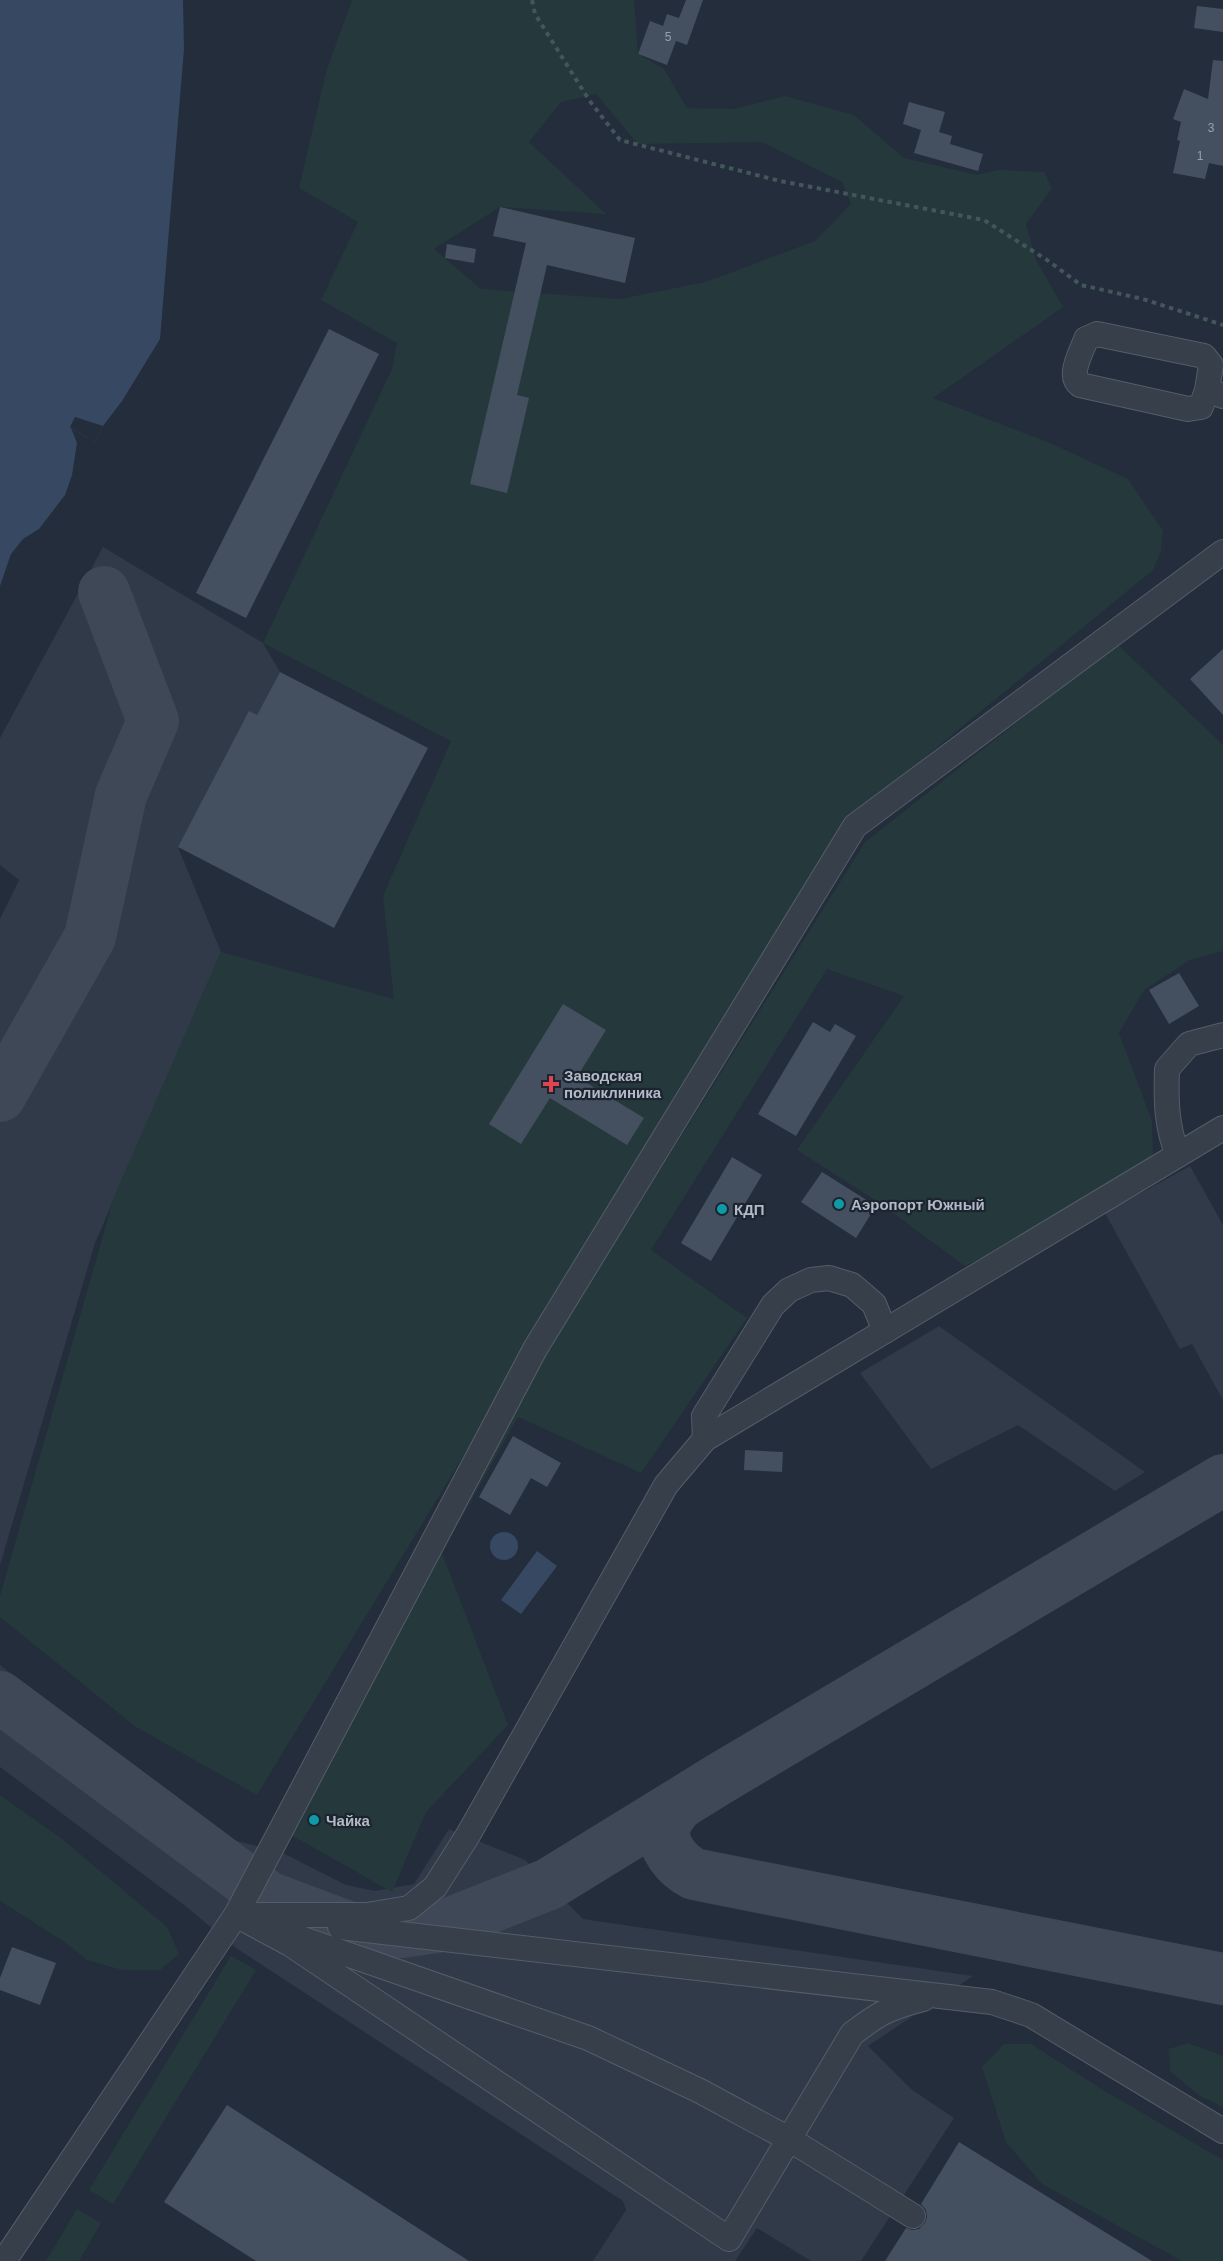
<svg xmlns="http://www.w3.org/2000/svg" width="1223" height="2261" font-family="Arial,sans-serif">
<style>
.airport{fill:#313a48}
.green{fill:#25393c;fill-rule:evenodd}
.water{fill:#374862}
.pier{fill:#232d3b}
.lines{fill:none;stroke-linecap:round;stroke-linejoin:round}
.taxiway{stroke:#3e4856;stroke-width:52}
.building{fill:#445060}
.minor-casing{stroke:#555d69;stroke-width:26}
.path{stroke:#435659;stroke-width:4;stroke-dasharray:4.5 4.5;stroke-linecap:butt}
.minor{stroke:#373f4b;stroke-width:24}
.health-dot{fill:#e0444e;stroke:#1c2430;stroke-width:2}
.culture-dot{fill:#0f9aa8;stroke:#1c2430;stroke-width:2}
.labels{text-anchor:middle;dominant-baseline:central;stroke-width:4.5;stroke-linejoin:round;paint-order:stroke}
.number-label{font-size:12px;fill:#96a0ad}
.poi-label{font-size:15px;font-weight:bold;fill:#b2bac7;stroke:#1c2430;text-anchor:start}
</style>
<rect width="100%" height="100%" fill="#232d3b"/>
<g class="airport">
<path d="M103,547L263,643L280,672L257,715L178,847L221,952L95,1243L0,1565V919L19,880L0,865V738Z"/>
<path d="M1190,1166L1223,1225V1400L1192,1344L1180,1349L1105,1213Z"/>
<path d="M939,1326L1145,1472L1115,1491L1018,1425L931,1469L860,1373Z"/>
<path d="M0,1665L224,1838L281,1852L346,1885L375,1891L414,1884L449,1829L525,1860L583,1919L973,1976L868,2046L911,2089L954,2118L861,2261H811L757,2228L735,2261H593L626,2210L623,2201L236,1948L184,1905L0,1767Z"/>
</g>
<g class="green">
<path d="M352,0H634L638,54L664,69L687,108L734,109L785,96L854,115L904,158L977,175L998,170L1044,172L1052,188L1026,224L1036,260L1063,307L933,398L1050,443L1128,479L1163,531L1161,551L1153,570L852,817L257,1795L136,1727L0,1617V1596L114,1197L221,952L394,999L383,896L451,741L263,643L392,369L397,343L321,300L358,222L299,188L326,72ZM596,94L638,144L762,142L842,182L851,204L815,241L706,282L620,299L481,289L434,249L500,207L606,214L529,142L561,102Z"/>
<path d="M1117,644L1223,745V951L1190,960L1144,990L1119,1033L1152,1121L1153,1158L1121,1192L965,1266L878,1202L797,1150L904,996L827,969L651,1250L747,1318L641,1473L518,1417L442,1553L508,1725L426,1812L392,1892L277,1827L546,1353L865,842Z"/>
<path d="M0,1795L62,1839L167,1927L179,1954L160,1970H122L87,1960L65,1942L0,1901Z"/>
<path d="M231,1956L256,1970L113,2204L89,2190Z"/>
<path d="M1188,2043L1223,2056V2107L1200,2096L1170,2071L1169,2049Z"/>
<path d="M1004,2044H1031L1103,2090L1223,2160V2261H1182L1042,2184L1006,2142L982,2067Z"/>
<path d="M77,2209L101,2223L79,2261H46Z"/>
</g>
<g class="water">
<path d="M0,0H183L184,49L160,339L122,401L103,426L95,442L71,428L77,443L72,475L65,495L39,529L23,539L11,554L0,586Z"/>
<circle cx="504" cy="1546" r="14"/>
<path d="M537,1551L557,1566L521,1614L501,1600Z"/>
</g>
<path class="pier" d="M75,417L103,426L95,442L70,427Z"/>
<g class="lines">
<g class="taxiway">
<path d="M0,1096L90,937L121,795L153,721L104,592"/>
<path d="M0,1697L268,1897L351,1928L402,1932L443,1926L549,1884L721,1778L1223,1480"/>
<path d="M678,1805C673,1811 667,1819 665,1826C660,1846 678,1866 694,1874L1223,1979"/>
</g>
</g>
<g class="building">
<path d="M686,0H703L687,45L676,41L667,65L638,54L650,21L663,26L667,14L679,18Z"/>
<path d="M1197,6L1223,9V32L1194,28Z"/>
<path d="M1213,60L1223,61V166L1209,163L1205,179L1173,173L1180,141L1177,140L1181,122L1173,119L1184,89L1208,99Z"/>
<path d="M909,102L945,112L939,132L952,136L950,144L983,154L978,171L914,153L921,130L903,124Z"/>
<path d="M500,207L635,238L625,283L547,265L517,395L529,398L507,493L470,484L526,243L493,236Z"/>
<path d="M447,244L476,249L474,263L445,258Z"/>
<path d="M329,329L379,354L246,618L196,593Z"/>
<path d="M1223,649V715L1190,679Z"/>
<path d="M280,672L428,748L334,928L178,847L249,711L257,715Z"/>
<path d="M1179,973L1199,1006L1169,1024L1149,990Z"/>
<path d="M563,1004L606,1030L577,1077L644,1118L627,1145L550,1098L521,1144L489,1124Z"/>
<path d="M813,1022L830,1032L835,1024L856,1036L796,1136L758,1114Z"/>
<path d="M732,1157L762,1175L711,1261L681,1243Z"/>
<path d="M822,1172L876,1206L856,1238L801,1202Z"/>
<path d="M513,1436L561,1463L547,1487L531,1478L510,1515L479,1497Z"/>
<path d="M745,1450L783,1452L782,1472L744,1470Z"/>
<path d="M12,1947L56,1963L40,2005L0,1990V1978Z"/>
<path d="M227,2105L469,2261H256L164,2202Z"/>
<path d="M959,2142L1152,2261H885L906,2228L912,2230L919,2229L925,2223L927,2217L926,2210L921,2204Z"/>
</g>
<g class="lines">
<defs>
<g id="minor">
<path d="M1207,390L1201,407L1188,409L1080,385C1067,376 1082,351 1086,339L1097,334L1204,356L1211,365L1207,390L1223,396"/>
<path d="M1178,1155C1166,1127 1166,1099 1167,1069L1189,1044L1223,1035"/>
<path d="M705,1439L704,1416L773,1305L789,1290L811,1280L829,1278L852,1285L874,1304L885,1331"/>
<path d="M236,1915H367L409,1908L435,1887L468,1835L666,1485L705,1439L1223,1128"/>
<path d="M238,1916L290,1944L729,2239L852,2034C879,2013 890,2007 923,1999"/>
<path d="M340,1927L992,2002L1031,2015L1223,2131"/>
<path d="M289,1934L588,2038L700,2091L789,2139L913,2216"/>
<path d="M4,2261L236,1915L535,1349L855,826L1223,552"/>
</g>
</defs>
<use href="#minor" class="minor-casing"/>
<path class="path" d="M532,0L535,14L589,100L620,140L780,181L984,220L1047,260L1081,285L1143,299L1223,325"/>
<use href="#minor" class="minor"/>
</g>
<path class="health-dot" d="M548 1075h6v6h6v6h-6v6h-6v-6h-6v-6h6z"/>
<g class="culture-dot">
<circle cx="839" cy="1204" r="6"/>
<circle cx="722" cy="1209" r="6"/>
<circle cx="314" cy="1820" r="6"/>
</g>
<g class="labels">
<g class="number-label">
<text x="668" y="37">5</text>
<text x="1211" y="128">3</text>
<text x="1200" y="156">1</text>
</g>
<g class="poi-label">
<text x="564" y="1075">Заводская<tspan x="564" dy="17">поликлиника</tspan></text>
<text x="851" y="1204">Аэропорт Южный</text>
<text x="734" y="1209">КДП</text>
<text x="326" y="1820">Чайка</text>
</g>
</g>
</svg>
